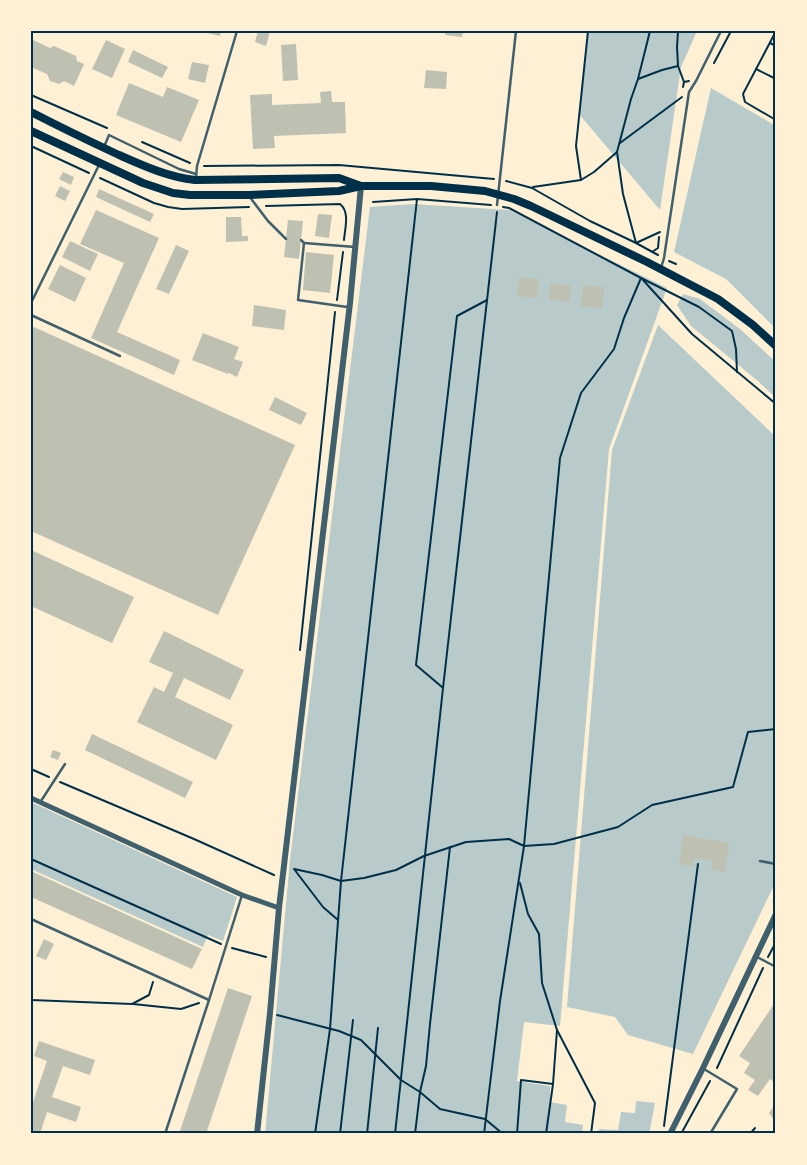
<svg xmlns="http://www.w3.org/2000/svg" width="807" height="1165" font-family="'PT Sans',sans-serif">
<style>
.green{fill:#b9caca}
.building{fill:#bec0b2}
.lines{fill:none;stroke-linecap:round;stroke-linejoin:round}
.path{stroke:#003049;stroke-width:2}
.service{stroke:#3f606c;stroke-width:2.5}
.minor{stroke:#3f606c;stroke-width:5}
.tertiary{stroke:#3f606c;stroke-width:6}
.secondary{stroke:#003049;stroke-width:8}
.neatline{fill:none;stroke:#003049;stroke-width:2}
</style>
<rect width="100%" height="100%" fill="#fdf0d5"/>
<g class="green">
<path d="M588,31H697L681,67L660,210L579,114Z"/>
<path d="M711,88L776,126V329L726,279L674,252Z"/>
<path d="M413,204L509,210L667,288L609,449L560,1026L524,1022L517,1081L550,1086V1102L567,1105L565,1122L583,1125L582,1134H265L290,860L370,207Z"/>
<path d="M683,294L700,299L740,329L776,362V398L758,381L691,326L677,305Z"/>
<path d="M658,325L776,437V881L693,1054L628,1035L615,1017L567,1007L612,450Z"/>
<path d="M31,802L237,897L223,941L208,935L203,947L31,869Z"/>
<path d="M636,1101L655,1103L649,1134H598L599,1129L618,1130L621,1112L635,1113Z"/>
</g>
<g class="building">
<path d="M199,31H221L220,36Z"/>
<path d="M258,31H270L266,46L255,42Z"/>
<path d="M446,31H463L462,37L445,35Z"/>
<path d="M31,39L50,48L54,46L76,56L77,61L84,64L74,86L64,81L59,84L50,81L47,74L31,67Z"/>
<path d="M106,40L125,49L112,78L92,69Z"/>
<path d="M296,44L298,80L283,81L281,45Z"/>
<path d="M133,50L168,67L162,78L128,62Z"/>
<path d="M192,62L209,65L205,83L188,79Z"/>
<path d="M426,70L447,72L446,89L424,88Z"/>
<path d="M129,83L163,97L167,87L199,100L181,142L116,115Z"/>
<path d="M331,91L332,102H345L346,133L274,136L275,148L253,149L250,95L272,94V105L321,103L320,92Z"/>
<path d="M63,172L74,177L71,185L59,179Z"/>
<path d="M60,186L70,191L65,201L55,196Z"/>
<path d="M99,189L154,214L150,222L96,197Z"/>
<path d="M96,210L159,238L117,332L180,360L174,375L91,338L124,263L80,244Z"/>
<path d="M318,214L332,215L329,238L315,236Z"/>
<path d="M226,217H241L242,236H248V241L226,242Z"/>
<path d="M288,220L303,221L299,259L284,257Z"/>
<path d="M70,241L98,254L90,271L62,257Z"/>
<path d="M176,245L189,251L169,294L156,289Z"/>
<path d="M306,252L334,255L330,293L303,290Z"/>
<path d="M60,265L86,278L75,302L48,289Z"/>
<path d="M519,277L539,279L537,298L517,296Z"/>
<path d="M551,283L571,286L569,302L549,300Z"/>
<path d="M583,285L604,287L602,308L581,306Z"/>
<path d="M254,305L286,310L284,330L252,326Z"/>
<path d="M34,327L295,445L218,615L31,531V333Z"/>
<path d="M203,333L239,347L234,359L243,362L237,377L229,373L228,374L192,360Z"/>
<path d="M275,397L307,413L301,425L269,410Z"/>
<path d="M31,550L134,597L112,643L31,606Z"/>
<path d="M164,631L244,670L230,700L184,678L175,697L233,725L216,760L137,722L154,687L164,692L173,673L149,662Z"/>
<path d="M92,734L193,782L185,798L85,750Z"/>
<path d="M53,750L61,753L58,760L50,757Z"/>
<path d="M683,835L729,843L725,872L711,870L713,861L694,858L693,866L679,864Z"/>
<path d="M31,871L202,949L192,969L31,897Z"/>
<path d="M44,939L54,944L46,960L36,956Z"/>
<path d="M228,988L252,996L206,1134H179Z"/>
<path d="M776,1001V1083L770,1079L758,1096L748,1090L755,1080L744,1073L750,1063L739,1056Z"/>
<path d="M39,1041L95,1060L90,1075L63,1066L52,1097L81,1107L76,1122L47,1112L40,1134H31V1108L47,1061L34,1056Z"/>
<path d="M776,1103V1123L769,1113Z"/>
</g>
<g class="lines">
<g class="path">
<path d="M678,31L677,47L678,66L684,82"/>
<path d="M776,31L743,94L745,102L776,120"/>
<path d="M770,43L776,46"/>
<path d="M714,63L731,31"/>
<path d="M756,69L776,79"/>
<path d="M638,79L662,70L678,66"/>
<path d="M683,87L684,82L689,81"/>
<path d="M31,95L107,128"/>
<path d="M142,142L190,163"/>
<path d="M620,143L682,97"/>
<path d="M31,146L89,173"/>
<path d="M617,152L623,194L636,243L660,232"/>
<path d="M204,166L339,165L494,179"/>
<path d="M100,178L154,203L168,207L182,209L249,207"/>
<path d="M581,180L594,172L617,152L631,99L638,79L650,31"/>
<path d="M506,181L532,188L590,221L636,243L658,255"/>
<path d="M533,187L581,180L576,146L588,31"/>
<path d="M373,202L417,199L491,205"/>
<path d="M266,206L340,204C350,212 345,228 344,240"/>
<path d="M503,207L509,208L641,278L699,307L732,331L736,349L737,372"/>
<path d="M652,252L658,248L659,237"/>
<path d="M669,261L676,264"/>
<path d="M643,280L692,334L776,404"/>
<path d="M337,300L343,252"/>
<path d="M300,650L335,312"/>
<path d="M442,687L416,665L457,316L487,300"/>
<path d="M31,769L49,777"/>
<path d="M60,782L194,839L274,875"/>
<path d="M31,859L221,944"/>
<path d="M520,883L528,914L539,934L542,983L557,1030L595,1103L591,1134"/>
<path d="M338,920L323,907L294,869L322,875L341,881L364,878L396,870L424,856L466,842L509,839L524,846L554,844L618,827L652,805L733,787L748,732L776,729"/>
<path d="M232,948L266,957"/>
<path d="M768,957L776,942"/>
<path d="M31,1000L132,1004L149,995L153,982"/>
<path d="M133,1004L181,1009L199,1003"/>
<path d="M277,1015L339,1031L361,1040L401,1080L420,1092L440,1109L485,1119L503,1134"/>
<path d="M717,1068L763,968"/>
<path d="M553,1084L557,1030"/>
<path d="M664,1126L698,864"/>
<path d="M315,1134L330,1029L341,881L417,199"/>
<path d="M340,1134L353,1020"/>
<path d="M367,1134L378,1028"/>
<path d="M395,1134L443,688L497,212"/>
<path d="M415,1134L420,1092L426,1066L430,1024L450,847"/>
<path d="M484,1134L500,1001L524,846L560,458L581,393L614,349L624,318L641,278"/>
<path d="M517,1134L521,1080L553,1084L546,1134"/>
<path d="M681,1134L710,1081"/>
<path d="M750,1134L755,1128"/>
</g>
<g class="service">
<path d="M104,147L109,135L179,169L196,174"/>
<path d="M196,178L197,166L237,31"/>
<path d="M249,196L268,221L286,239"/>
<path d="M497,205L516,31"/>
<path d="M301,240L304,243L298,300L347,307"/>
<path d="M304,243L355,247"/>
<path d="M661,268L664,258L689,92L696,81L721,31"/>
<path d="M31,303L99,165"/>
<path d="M31,315L120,356"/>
<path d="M41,801L65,764"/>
<path d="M760,861L776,864"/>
<path d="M31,919L209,1000L242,895"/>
<path d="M757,957L776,967"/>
<path d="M704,1069L737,1089L710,1134"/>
<path d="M165,1134L209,1000"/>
</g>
<path class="minor" d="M31,798L242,895L279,908"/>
<g class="tertiary">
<path d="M257,1134L270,1013L279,908L350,303L361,186"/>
<path d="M670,1134L703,1068L776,914"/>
</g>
<g class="secondary">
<path d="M31,112C60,127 89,141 119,155C144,166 168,177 195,180L339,178L361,186"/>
<path d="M31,131L143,183L173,193L190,195H248L339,191L361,186H431L485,191L514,199L531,206L647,262L718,299L753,325L776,346"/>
</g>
</g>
<rect width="807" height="1165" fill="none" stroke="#fdf0d5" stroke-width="65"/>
<rect x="32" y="32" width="742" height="1100" class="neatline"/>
</svg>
